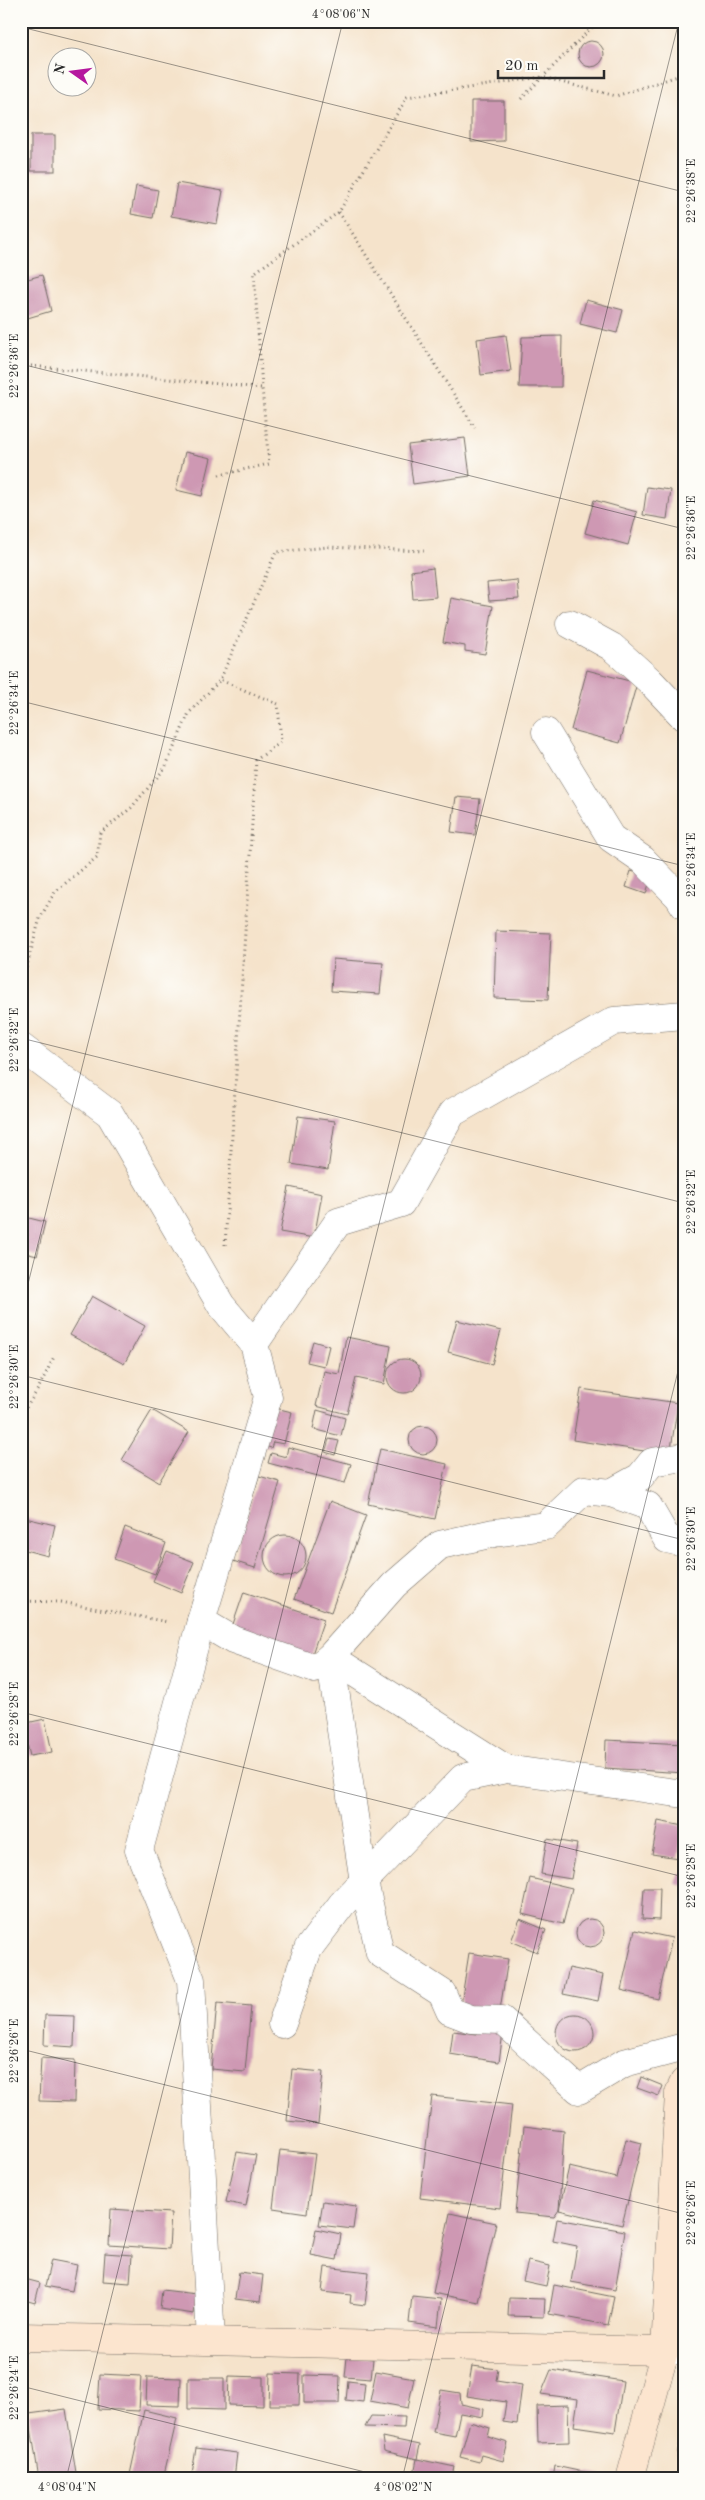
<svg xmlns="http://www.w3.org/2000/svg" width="705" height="2500" font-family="'Old Standard TT',serif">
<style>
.building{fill:#ce98b3}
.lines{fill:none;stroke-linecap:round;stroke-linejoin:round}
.street-casing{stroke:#726b63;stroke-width:29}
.secondary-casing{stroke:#726b63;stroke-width:29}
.path{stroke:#726b63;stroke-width:3;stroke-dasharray:1 4;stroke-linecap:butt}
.street{stroke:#fff;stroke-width:28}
.secondary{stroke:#fce5cf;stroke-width:28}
.ticks{fill:none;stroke:#2b2b2b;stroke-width:1;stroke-opacity:0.45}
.neatline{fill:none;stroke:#2b2b2b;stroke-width:2}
.ticks-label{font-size:12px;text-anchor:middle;fill:#2b2b2b}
</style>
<rect width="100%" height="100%" fill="#fdfcf7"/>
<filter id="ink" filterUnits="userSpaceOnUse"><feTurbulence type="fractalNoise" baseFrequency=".02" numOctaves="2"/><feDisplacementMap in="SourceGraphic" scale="10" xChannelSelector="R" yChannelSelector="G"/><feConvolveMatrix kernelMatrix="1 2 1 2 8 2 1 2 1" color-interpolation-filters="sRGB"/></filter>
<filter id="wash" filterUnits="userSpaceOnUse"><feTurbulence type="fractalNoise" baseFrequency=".0096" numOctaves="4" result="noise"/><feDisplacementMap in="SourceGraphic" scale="20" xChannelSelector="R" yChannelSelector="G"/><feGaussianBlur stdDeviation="1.12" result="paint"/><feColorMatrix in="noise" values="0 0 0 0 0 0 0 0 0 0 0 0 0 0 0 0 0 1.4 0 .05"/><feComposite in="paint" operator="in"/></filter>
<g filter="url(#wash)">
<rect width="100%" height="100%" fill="#f5e3cb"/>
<g id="blocks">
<g class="building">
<circle cx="591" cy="54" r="13"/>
<path d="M471,101H504V141L471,142Z"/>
<rect x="31" y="135" width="24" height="36"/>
<path d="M177,183L223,191L217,224L171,216Z"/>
<path d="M136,186L158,190L153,218L131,214Z"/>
<path d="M42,275L51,311L21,320V281Z"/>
<path d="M586,300L623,310L617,333L580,324Z"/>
<path d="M506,335L511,371L481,375L477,339Z"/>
<path d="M562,336L561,387H519L522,337Z"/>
<path d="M465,438L470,476L413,484L408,445Z"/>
<path d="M185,452L211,458L202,496L176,490Z"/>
<path d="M647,487L671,490L667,519L643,515Z"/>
<path d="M594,500L637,512L628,545L585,533Z"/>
<path d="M433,568L436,597L413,599L411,571Z"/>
<path d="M517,580L519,599L489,601L487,583Z"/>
<path d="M451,598L493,606L485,654L465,651V646L443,642Z"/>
<path d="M587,670L637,683L620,743L571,730Z"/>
<path d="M456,797L480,799L475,835L451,832Z"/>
<path d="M631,871L651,877L646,894L626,887Z"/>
<path d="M496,931L551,933L548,1000L494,998Z"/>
<path d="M333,959L383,963L380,994L331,991Z"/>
<path d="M298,1116L335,1121L328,1170L291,1164Z"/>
<path d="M289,1187L322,1194L314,1238L280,1232Z"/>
<path d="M21,1216L45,1222L37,1256L21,1252Z"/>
<path d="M92,1296L145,1326L124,1364L70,1335Z"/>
<path d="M457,1320L501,1331L492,1364L448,1352Z"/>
<path d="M346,1337L391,1346L384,1384L356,1378L347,1414L316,1406L324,1371L339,1374Z"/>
<path d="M313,1341L329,1346L324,1366L307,1362Z"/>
<circle cx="404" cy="1376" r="17"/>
<path d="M581,1389L678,1403L670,1455L573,1440Z"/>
<path d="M267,1406L292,1412L284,1444L273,1442L271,1448L257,1444Z"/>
<path d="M152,1410L189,1432L159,1482L122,1460Z"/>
<path d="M317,1410L345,1418L341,1436L313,1429Z"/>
<circle cx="423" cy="1440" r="14"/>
<path d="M329,1439L339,1441L335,1455L325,1452Z"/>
<path d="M288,1447L351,1464L345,1483L268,1463L271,1453L286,1457Z"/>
<path d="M380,1449L447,1464L435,1519L368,1504Z"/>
<path d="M259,1476L280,1482L255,1568L233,1561Z"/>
<path d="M330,1501L366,1515L331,1612L294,1599Z"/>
<path d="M21,1517L55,1525L48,1556L21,1549Z"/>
<path d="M125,1527L166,1543L155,1574L114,1559Z"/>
<circle cx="285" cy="1556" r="21"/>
<path d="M167,1551L194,1562L181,1593L153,1581Z"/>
<path d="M244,1592L324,1619L311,1657L231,1630Z"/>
<path d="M45,1719L52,1752L30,1756L22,1724Z"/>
<path d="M606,1740L684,1744V1773L605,1768Z"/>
<path d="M658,1821L683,1826L678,1858L652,1854Z"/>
<path d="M547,1839L577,1844L571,1879L541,1874Z"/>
<path d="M679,1873L684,1874V1886L676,1884Z"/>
<path d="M530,1878L572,1888L563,1924L522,1914Z"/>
<path d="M644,1888H660L659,1920L642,1919Z"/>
<circle cx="590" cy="1933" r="14"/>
<path d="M520,1919L546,1930L537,1952L511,1941Z"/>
<path d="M635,1930L672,1938L658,1999L621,1990Z"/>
<path d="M469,1953L508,1959L499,2016L460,2010Z"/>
<path d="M569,1968L603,1975L598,2001L563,1994Z"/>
<path d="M217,2003L251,2006L245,2072L211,2069Z"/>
<circle cx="575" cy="2033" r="19"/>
<path d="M45,2015L75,2016L74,2047L44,2045Z"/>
<path d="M483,2022L504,2025L499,2062L450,2054L453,2031L477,2034Z"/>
<path d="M41,2058L75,2060L74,2102L39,2101Z"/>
<path d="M292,2069L323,2072L318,2124L287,2121Z"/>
<path d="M641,2077L663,2086L659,2096L637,2088Z"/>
<path d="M432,2096L512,2105L500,2208L420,2198Z"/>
<path d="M524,2126L564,2131L559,2210L554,2217L515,2213Z"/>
<path d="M626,2139L642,2143L622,2225L559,2210L569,2167L617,2178Z"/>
<path d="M280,2150L315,2154L307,2213L273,2208Z"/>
<path d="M237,2152L256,2155L246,2206L226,2202Z"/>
<path d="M323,2201L356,2206L353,2229L319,2225Z"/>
<path d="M111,2209L171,2213L169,2249L109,2245Z"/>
<path d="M450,2213L496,2223L478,2302L433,2293Z"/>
<path d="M557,2219L625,2231L615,2290L571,2282L577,2246L553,2241Z"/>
<path d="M316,2229L341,2234L337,2260L311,2255Z"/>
<path d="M105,2253L132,2255L130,2283L103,2281Z"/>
<path d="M51,2260L77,2265L72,2291L45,2286Z"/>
<path d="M528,2261L550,2266L546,2286L523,2281Z"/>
<path d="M325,2267L369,2272L365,2305L350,2303L351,2295L322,2292Z"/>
<path d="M239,2272L263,2275L260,2302L235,2299Z"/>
<path d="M21,2278L40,2283L35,2303L21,2299Z"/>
<path d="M554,2285L614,2297L608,2325L549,2314Z"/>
<path d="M162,2290L197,2294L194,2314L160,2309Z"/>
<path d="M412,2296L441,2299L438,2327L409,2323Z"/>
<path d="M509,2298L545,2299L544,2317L508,2316Z"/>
<path d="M347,2357L373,2359L371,2379L345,2377Z"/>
<path d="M472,2366L498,2369L496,2381L522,2385L517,2424L503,2422L506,2402L467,2396Z"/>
<path d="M551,2370L623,2381L615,2432L574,2426L578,2399L541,2394Z"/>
<path d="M376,2371L414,2378L408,2408L370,2401Z"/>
<path d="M270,2373L300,2374L299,2405H269Z"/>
<path d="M100,2374L141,2376L139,2411L98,2409Z"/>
<path d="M304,2375L340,2376L339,2403H304Z"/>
<path d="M229,2376L263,2377V2406L228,2405Z"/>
<path d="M147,2377L181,2378L180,2406L146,2405Z"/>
<path d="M188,2378H224V2410L188,2409Z"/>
<path d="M348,2381L365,2383L363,2402L346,2400Z"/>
<path d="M441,2390L460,2393L461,2404L484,2409L483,2417L460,2413L455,2436L433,2432Z"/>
<path d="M568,2405L569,2442L538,2443L537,2406Z"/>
<path d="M66,2409L77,2479H39L29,2414Z"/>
<path d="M144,2410L177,2418L163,2479H129Z"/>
<path d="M371,2416L405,2417L404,2428L365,2427Z"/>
<path d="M470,2422L490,2428L488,2437L508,2443L503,2461L481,2455L479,2462L460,2457Z"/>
<path d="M684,2428V2455L677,2454Z"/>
<path d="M382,2437L420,2445L417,2459L384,2451Z"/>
<path d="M196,2448L237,2453L234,2479L192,2474Z"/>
<path d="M417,2459L455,2467L452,2479H413Z"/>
<path d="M555,2466L607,2477L606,2479H553Z"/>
</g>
</g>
</g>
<g filter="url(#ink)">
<use href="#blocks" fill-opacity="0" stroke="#726b63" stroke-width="1"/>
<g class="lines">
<defs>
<g id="street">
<path d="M570,624L612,647L650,681L684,717"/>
<path d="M546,732L611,838L643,860L679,897L684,905"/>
<path d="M21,1047L110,1114L221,1305L254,1344L268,1397L201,1621L233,1640L315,1669L330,1657L506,1769L684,1794"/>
<path d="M254,1344L338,1222L401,1203L452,1113L614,1021L684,1015"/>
<path d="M611,1493L640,1477L652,1462L684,1457"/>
<path d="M684,1543L667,1539L648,1506L611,1493L584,1490L546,1526L494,1533L440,1545L394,1585L330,1657L364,1882L380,1953L442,1993L450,2011L471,2019L502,2020L579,2090L624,2063L684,2047"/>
<path d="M201,1621L139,1850L191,1980L211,2340"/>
<path d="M282,2024L308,1949L342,1904L463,1778L506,1769"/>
<path d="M665,2351L684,2350"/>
</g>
<g id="secondary">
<path d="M21,2337L665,2351"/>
<path d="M630,2479L665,2351L679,2093L684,2082"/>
</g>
</defs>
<use href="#street" class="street-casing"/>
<use href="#secondary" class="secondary-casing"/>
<g class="path">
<path d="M521,99L598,21"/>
<path d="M339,212L475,428"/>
<path d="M21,365L262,388L254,273L339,212L407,97L542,77L616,96L684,74"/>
<path d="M219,475L269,464L262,388"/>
<path d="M21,987L40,918L55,892L97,857L100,833L131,808L165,768L189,713L220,680"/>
<path d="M225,1245L256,760L281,742L278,704L220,680L276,552L328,547L424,551"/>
<path d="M21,1416L38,1389L54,1357"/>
<path d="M21,1601L61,1602L168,1622"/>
</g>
<use href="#street" class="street"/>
<use href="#secondary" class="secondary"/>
</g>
</g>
<path class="ticks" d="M21,27L684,192M21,364L684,529M21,701L684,866M21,1038L684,1203M21,1312L343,21M21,1375L684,1540M21,1712L684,1877M21,2049L684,2214M21,2386L393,2479M66,2479L679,21M402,2479L684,1347"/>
<rect width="705" height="2500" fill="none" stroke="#fdfcf7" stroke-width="55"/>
<g transform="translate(72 72) rotate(284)"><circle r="24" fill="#fdfcf7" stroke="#a9a8a5"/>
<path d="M0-4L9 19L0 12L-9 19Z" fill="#b5179e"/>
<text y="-8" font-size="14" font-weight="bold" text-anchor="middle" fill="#2b2b2b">N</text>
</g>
<path d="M498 70v8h106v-8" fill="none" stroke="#2b2b2b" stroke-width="2.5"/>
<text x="505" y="70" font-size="15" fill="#2b2b2b" stroke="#fdfcf7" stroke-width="4" paint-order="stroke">20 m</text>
<rect x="28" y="28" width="650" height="2444" class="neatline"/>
<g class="ticks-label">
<text x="341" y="18">4°08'06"N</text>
<text transform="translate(691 191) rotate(-90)" y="4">22°26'38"E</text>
<text transform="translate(14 366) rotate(-90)" y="4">22°26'36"E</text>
<text transform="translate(691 528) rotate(-90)" y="4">22°26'36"E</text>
<text transform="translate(14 703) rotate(-90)" y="4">22°26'34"E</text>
<text transform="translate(691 865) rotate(-90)" y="4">22°26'34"E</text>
<text transform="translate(14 1040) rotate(-90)" y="4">22°26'32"E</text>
<text transform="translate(691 1202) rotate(-90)" y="4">22°26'32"E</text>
<text transform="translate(14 1377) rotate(-90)" y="4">22°26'30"E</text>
<text transform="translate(691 1539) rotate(-90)" y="4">22°26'30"E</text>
<text transform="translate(14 1714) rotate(-90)" y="4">22°26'28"E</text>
<text transform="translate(691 1876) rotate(-90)" y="4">22°26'28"E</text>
<text transform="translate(14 2051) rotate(-90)" y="4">22°26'26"E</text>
<text transform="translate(691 2213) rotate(-90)" y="4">22°26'26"E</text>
<text transform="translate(14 2388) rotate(-90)" y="4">22°26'24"E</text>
<text x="67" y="2491">4°08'04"N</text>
<text x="403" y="2491">4°08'02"N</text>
</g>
</svg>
